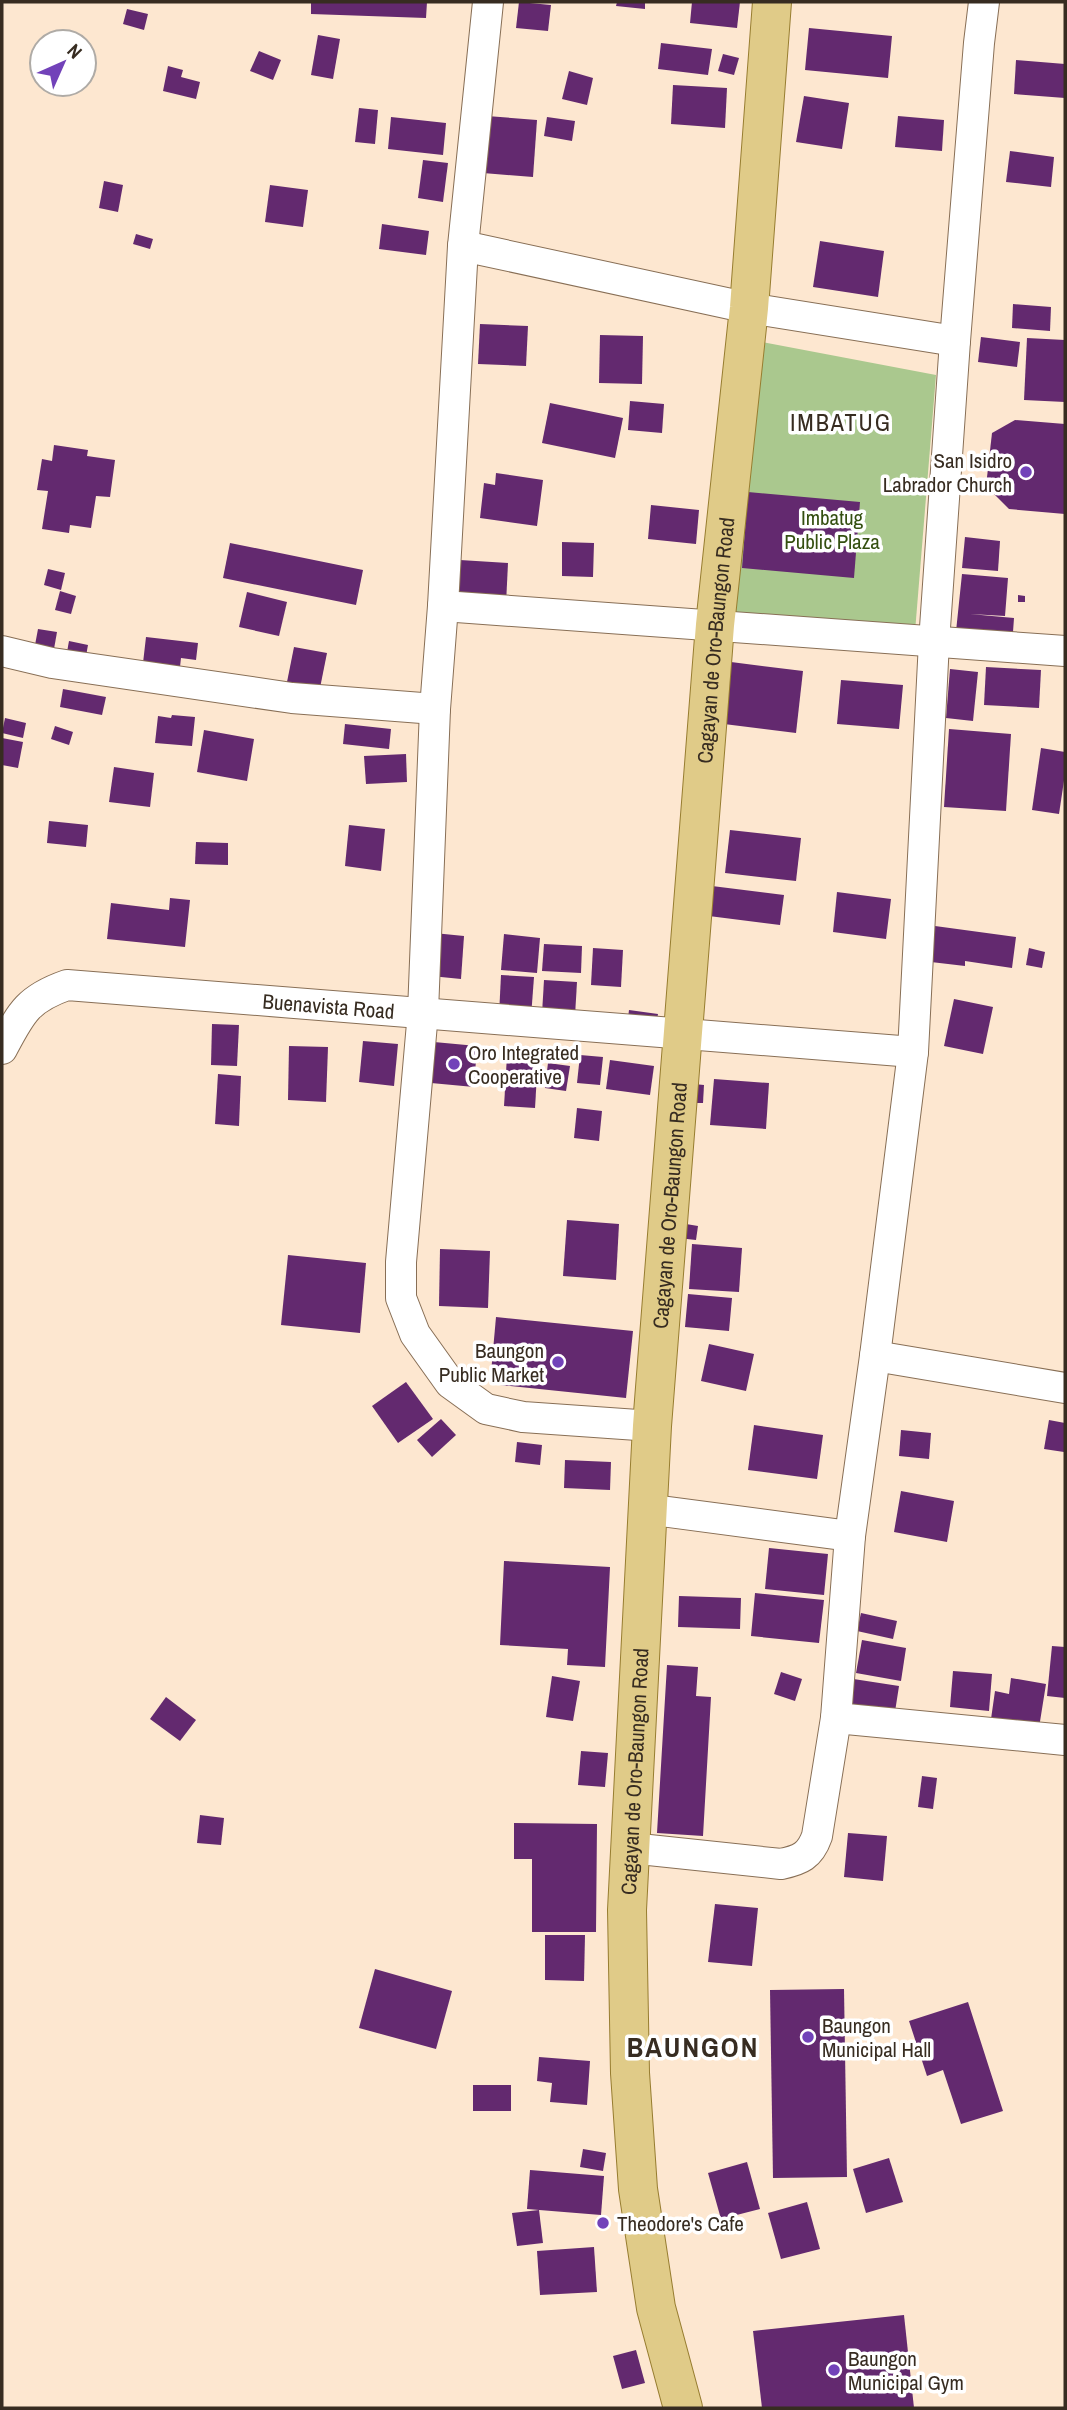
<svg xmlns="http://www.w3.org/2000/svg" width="1067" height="2410" font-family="'Archivo Narrow',sans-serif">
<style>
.green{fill:#aac88e}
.building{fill:#63296f}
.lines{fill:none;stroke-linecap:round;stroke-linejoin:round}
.minor-casing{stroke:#886f56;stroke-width:32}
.major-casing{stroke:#977d30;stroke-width:40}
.minor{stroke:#fff;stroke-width:30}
.major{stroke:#e0cb88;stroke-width:38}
.poi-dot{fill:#7242b9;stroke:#fff;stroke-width:2.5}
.labels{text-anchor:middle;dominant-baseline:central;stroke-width:7;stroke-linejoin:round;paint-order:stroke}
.poi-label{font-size:21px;fill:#372c21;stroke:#fff;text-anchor:start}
.park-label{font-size:21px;fill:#344f10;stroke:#fff}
.street-label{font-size:21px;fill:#372c21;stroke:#fff}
.quarter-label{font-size:24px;letter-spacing:2px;fill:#372c21;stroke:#fff}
.district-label{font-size:28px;font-weight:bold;letter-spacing:2px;fill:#372c21;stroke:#fff}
</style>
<rect width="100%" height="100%" fill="#fde7d0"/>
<path class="green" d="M762,342L936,375L915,632L731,613Z"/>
<g class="building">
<path d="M311,2H427L426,18L311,14Z"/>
<path d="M519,2L551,5L548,31L516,28Z"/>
<path d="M617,2H645V9L616,6Z"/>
<path d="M692,2H740L737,28L690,23Z"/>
<path d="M127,9L148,14L144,30L123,24Z"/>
<path d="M809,28L892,36L888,78L805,70Z"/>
<path d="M318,35L340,39L333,79L311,75Z"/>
<path d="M661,43L712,49L708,75L658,69Z"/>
<path d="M259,51L281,60L273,80L250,71Z"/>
<path d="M723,54L739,58L734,75L718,71Z"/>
<path d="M1016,60L1065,64V98L1014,94Z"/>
<path d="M168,66L183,70L181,77L200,82L196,99L163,91Z"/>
<path d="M569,71L593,78L587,105L562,99Z"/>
<path d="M673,85L727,88L725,128L671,124Z"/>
<path d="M804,96L849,103L842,149L796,142Z"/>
<path d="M359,108L378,110L375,144L355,142Z"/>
<path d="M487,116L537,120L533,177L483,173Z"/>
<path d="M898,116L944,120L942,151L895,147Z"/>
<path d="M391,117L446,123L443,155L388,149Z"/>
<path d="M547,117L575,121L572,141L544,136Z"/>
<path d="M1010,151L1054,157L1051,187L1006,182Z"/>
<path d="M423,160L448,163L443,202L418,198Z"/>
<path d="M104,181L123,185L118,212L99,208Z"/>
<path d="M270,185L308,190L303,227L265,222Z"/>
<path d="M382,224L429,231L426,255L379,249Z"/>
<path d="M136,234L153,239L150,249L133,244Z"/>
<path d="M820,241L884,251L878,297L813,287Z"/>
<path d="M1013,304L1051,307L1050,331L1012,328Z"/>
<path d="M480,324L528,326L526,366L478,364Z"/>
<path d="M600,335L643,336L642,384L599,383Z"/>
<path d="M981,337L1020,342L1017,367L978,362Z"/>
<path d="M1027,338L1065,340V402L1024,400Z"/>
<path d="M630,401L664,404L662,433L628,430Z"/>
<path d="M550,403L623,418L615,458L542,443Z"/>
<path d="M1015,420L1065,424V514L1009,509L986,486L992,433Z"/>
<path d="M54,445L88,450L87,456L115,460L110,497L96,496L91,528L70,525L69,533L42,529L48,491L37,490L42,459L52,461Z"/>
<path d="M496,473L543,480L537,526L480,518L484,483L495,485Z"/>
<path d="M748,492L860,502L854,578L742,568Z"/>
<path d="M651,505L699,510L696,544L648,539Z"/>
<path d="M965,537L1000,541L998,571L962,568Z"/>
<path d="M562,542L594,543L593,577L562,576Z"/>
<path d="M230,543L363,570L356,605L223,578Z"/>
<path d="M460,560L508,563L506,604L457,601Z"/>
<path d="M48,569L65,573L61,590L44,585Z"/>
<path d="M962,574L1008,578L1005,616L970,614L1014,618L1012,646L955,641Z"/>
<path d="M60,591L76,596L71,614L55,610Z"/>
<path d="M247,592L287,602L279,636L239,627Z"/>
<path d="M1018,595L1025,596V602H1018Z"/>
<path d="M38,629L57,632L54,649L35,645Z"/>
<path d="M146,637L198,643L196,660L181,658L180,667L143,663Z"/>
<path d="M69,641L88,645L86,656L67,652Z"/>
<path d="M294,647L327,653L319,693L286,687Z"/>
<path d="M731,662L803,671L796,733L724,724Z"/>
<path d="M986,667L1041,670L1039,708L984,705Z"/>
<path d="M950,669L978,672L973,721L946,718Z"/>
<path d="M841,680L903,685L899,729L837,724Z"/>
<path d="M63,689L106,697L102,715L60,707Z"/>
<path d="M172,715L195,717L192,746L155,743L158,716L171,718Z"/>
<path d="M5,718L26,723L23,738L2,733Z"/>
<path d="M345,724L391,729L389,749L343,744Z"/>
<path d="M55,726L73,732L69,745L51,739Z"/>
<path d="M949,729L1011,734L1006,811L944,807Z"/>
<path d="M204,730L254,739L247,781L197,772Z"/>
<path d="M2,738L23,742L18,768L2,765Z"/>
<path d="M1041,748L1065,752V774L1059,814L1032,810Z"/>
<path d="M406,754L407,782L366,784L364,756Z"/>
<path d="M114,767L154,773L150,807L109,802Z"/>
<path d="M49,821L88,825L86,847L47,843Z"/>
<path d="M349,825L385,829L381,871L345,866Z"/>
<path d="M730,830L801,838L796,881L725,873Z"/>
<path d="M196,842L228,843V865L195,864Z"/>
<path d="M704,885L784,895L780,925L701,915Z"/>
<path d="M837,892L891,899L886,939L833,932Z"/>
<path d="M170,898L190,900L185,947L107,939L111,903L169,910Z"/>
<path d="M935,926L1016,937L1012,968L965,961V966L931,962Z"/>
<path d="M434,933L464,936L461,979L431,976Z"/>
<path d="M504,934L540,938L537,973L501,970Z"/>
<path d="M544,944L582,946L581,973L542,971Z"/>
<path d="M593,948L623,950L621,987L591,985Z"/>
<path d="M1029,948L1045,952L1042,968L1026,965Z"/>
<path d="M501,975L534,977L531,1017L499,1015Z"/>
<path d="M544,980L577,982L575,1016L542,1014Z"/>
<path d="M954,999L993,1007L983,1054L944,1046Z"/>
<path d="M629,1010L658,1014L655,1030L627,1026Z"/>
<path d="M212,1024L239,1025L237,1066L211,1065Z"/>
<path d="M363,1041L398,1044L394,1086L359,1082Z"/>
<path d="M434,1042L477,1046L474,1087L431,1083Z"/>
<path d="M289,1046L328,1047L326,1102L288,1100Z"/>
<path d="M580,1055L603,1057L600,1085L577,1083Z"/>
<path d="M507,1056L538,1058L535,1108L504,1106Z"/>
<path d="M610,1060L654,1066L650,1095L606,1089Z"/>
<path d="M548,1063L570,1066L566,1091L545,1088Z"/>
<path d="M218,1074L241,1076L239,1126L215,1124Z"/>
<path d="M714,1079L769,1083L766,1129L710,1125Z"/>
<path d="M694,1084L704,1085L703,1103H693Z"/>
<path d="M577,1108L602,1111L599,1141L574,1138Z"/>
<path d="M567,1220L619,1224L616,1280L563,1276Z"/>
<path d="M680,1223L698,1226L696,1240L678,1238Z"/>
<path d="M692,1244L742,1248L739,1292L689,1289Z"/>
<path d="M440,1249L490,1251L488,1308L439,1306Z"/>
<path d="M288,1255L366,1263L360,1333L281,1325Z"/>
<path d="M688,1294L732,1298L729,1331L685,1327Z"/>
<path d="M496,1317L633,1331L626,1398L490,1384Z"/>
<path d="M709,1344L754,1354L746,1391L701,1381Z"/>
<path d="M406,1382L433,1419L398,1443L372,1406Z"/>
<path d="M441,1419L456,1435L432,1457L417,1440Z"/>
<path d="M1049,1420L1065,1423L1064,1452L1044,1449Z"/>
<path d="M754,1425L823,1435L817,1479L748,1470Z"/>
<path d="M901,1430L931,1433L929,1459L899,1456Z"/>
<path d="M517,1442L542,1445L540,1465L515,1462Z"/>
<path d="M565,1460L611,1462L610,1490L564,1488Z"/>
<path d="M901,1491L954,1501L947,1542L894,1532Z"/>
<path d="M769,1548L828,1554L824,1595L765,1589Z"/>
<path d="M504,1561L610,1567L605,1667L567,1665L568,1649L500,1645Z"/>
<path d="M755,1593L824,1600L819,1643L751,1636Z"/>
<path d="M679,1596L741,1598L740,1629L678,1627Z"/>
<path d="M861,1613L897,1621L893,1639L857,1631Z"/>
<path d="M862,1640L906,1648L901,1681L856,1673Z"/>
<path d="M1052,1646L1065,1647V1698L1047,1696Z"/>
<path d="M667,1665L698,1667L696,1696L711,1697L703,1836L657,1833Z"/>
<path d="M953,1671L992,1674L989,1711L950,1707Z"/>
<path d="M781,1672L802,1679L795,1701L774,1694Z"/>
<path d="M552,1676L580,1681L573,1721L546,1717Z"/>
<path d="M847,1678L899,1686L894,1718L842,1710Z"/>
<path d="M1011,1678L1046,1684L1038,1734L990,1726L995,1691L1009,1694Z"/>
<path d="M166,1697L196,1720L180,1741L150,1719Z"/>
<path d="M581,1751L608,1753L605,1787L578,1785Z"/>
<path d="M922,1776L937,1778L933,1809L918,1807Z"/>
<path d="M200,1815L224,1818L221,1845L197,1843Z"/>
<path d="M514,1823L597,1824L596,1932H532V1859H514Z"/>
<path d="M848,1833L887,1836L883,1881L844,1877Z"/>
<path d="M715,1904L758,1908L752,1966L708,1962Z"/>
<path d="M545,1935H585L584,1981L545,1980Z"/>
<path d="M375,1969L452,1991L436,2049L359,2028Z"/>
<path d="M844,1989L847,2177L773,2178L770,1990Z"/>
<path d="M968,2002L1003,2111L961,2124L943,2070L927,2076L909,2021Z"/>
<path d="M539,2057L590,2061L587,2105L550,2102L552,2083L537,2081Z"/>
<rect x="473" y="2085" width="38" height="26"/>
<path d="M583,2149L606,2153L603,2171L580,2167Z"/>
<path d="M889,2158L903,2202L866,2213L853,2169Z"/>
<path d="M747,2162L760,2209L721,2219L708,2173Z"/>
<path d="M530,2170L604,2176L601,2215L527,2209Z"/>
<path d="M807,2202L820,2249L781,2259L768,2213Z"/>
<path d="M539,2210L543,2243L517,2246L512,2213Z"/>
<path d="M594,2247L597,2292L540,2295L537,2251Z"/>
<path d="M904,2315L914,2408H762L753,2331Z"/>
<path d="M636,2350L645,2383L622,2389L613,2356Z"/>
</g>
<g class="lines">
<defs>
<g id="minor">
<path d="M488,2L463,246L443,606L435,709L423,1012L401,1262V1298L415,1334L450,1383L486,1409L523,1417L652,1426"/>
<path d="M463,246L749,308L955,341"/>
<path d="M443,606L1065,651"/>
<path d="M2,651L52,663L292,698L435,709"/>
<path id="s1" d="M2,1049C21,1013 27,999 67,985L913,1052"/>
<path d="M875,1356L1065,1388"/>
<path d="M646,1509L850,1536"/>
<path d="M836,1718L1065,1740"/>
<path d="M630,1848L781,1864C800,1860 810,1856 817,1836L836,1718L850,1536L875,1356L913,1052L934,642L955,341L979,43L984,2"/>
</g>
<g id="major">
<path id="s2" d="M683,2408L656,2308L638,2189L630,2073L627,1910L652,1426L715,625L749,308L772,2"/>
</g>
</defs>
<use href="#minor" class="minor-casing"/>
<use href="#major" class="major-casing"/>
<use href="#minor" class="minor"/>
<use href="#major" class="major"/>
</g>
<g class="poi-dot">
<circle cx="1026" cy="472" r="7"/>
<circle cx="454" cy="1064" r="7"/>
<circle cx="558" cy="1362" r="7"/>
<circle cx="808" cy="2037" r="7"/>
<circle cx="603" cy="2223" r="7"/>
<circle cx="834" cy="2370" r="7"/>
</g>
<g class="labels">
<g class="poi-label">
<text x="1012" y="460" text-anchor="end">San Isidro<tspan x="1012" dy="24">Labrador Church</tspan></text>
<text x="468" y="1052">Oro Integrated<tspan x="468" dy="24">Cooperative</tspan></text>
<text x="544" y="1350" text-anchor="end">Baungon<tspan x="544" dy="24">Public Market</tspan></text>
<text x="822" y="2025">Baungon<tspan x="822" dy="24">Municipal Hall</tspan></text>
<text x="617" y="2223">Theodore's Cafe</text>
<text x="848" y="2358">Baungon<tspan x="848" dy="24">Municipal Gym</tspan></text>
</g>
<g class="park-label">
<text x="832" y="517">Imbatug<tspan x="832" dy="24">Public Plaza</tspan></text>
</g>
<g class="street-label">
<text stroke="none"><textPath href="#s2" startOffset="1776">Cagayan de Oro-Baungon Road</textPath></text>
<text stroke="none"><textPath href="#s1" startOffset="357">Buenavista Road</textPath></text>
<text stroke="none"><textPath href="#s2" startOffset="1209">Cagayan de Oro-Baungon Road</textPath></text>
<text stroke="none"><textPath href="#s2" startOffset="642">Cagayan de Oro-Baungon Road</textPath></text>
</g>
<g class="quarter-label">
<text x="841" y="422">IMBATUG</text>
</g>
<g class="district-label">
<text x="693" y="2047">BAUNGON</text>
</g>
</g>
<rect width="1067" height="2410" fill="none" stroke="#372c21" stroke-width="7"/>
<g transform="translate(63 63) rotate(45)"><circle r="33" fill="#ffffff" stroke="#afaba6" stroke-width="2"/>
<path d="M0-5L12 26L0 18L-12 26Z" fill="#7242b9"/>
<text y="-10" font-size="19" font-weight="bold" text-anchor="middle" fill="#372c21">N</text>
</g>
</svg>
